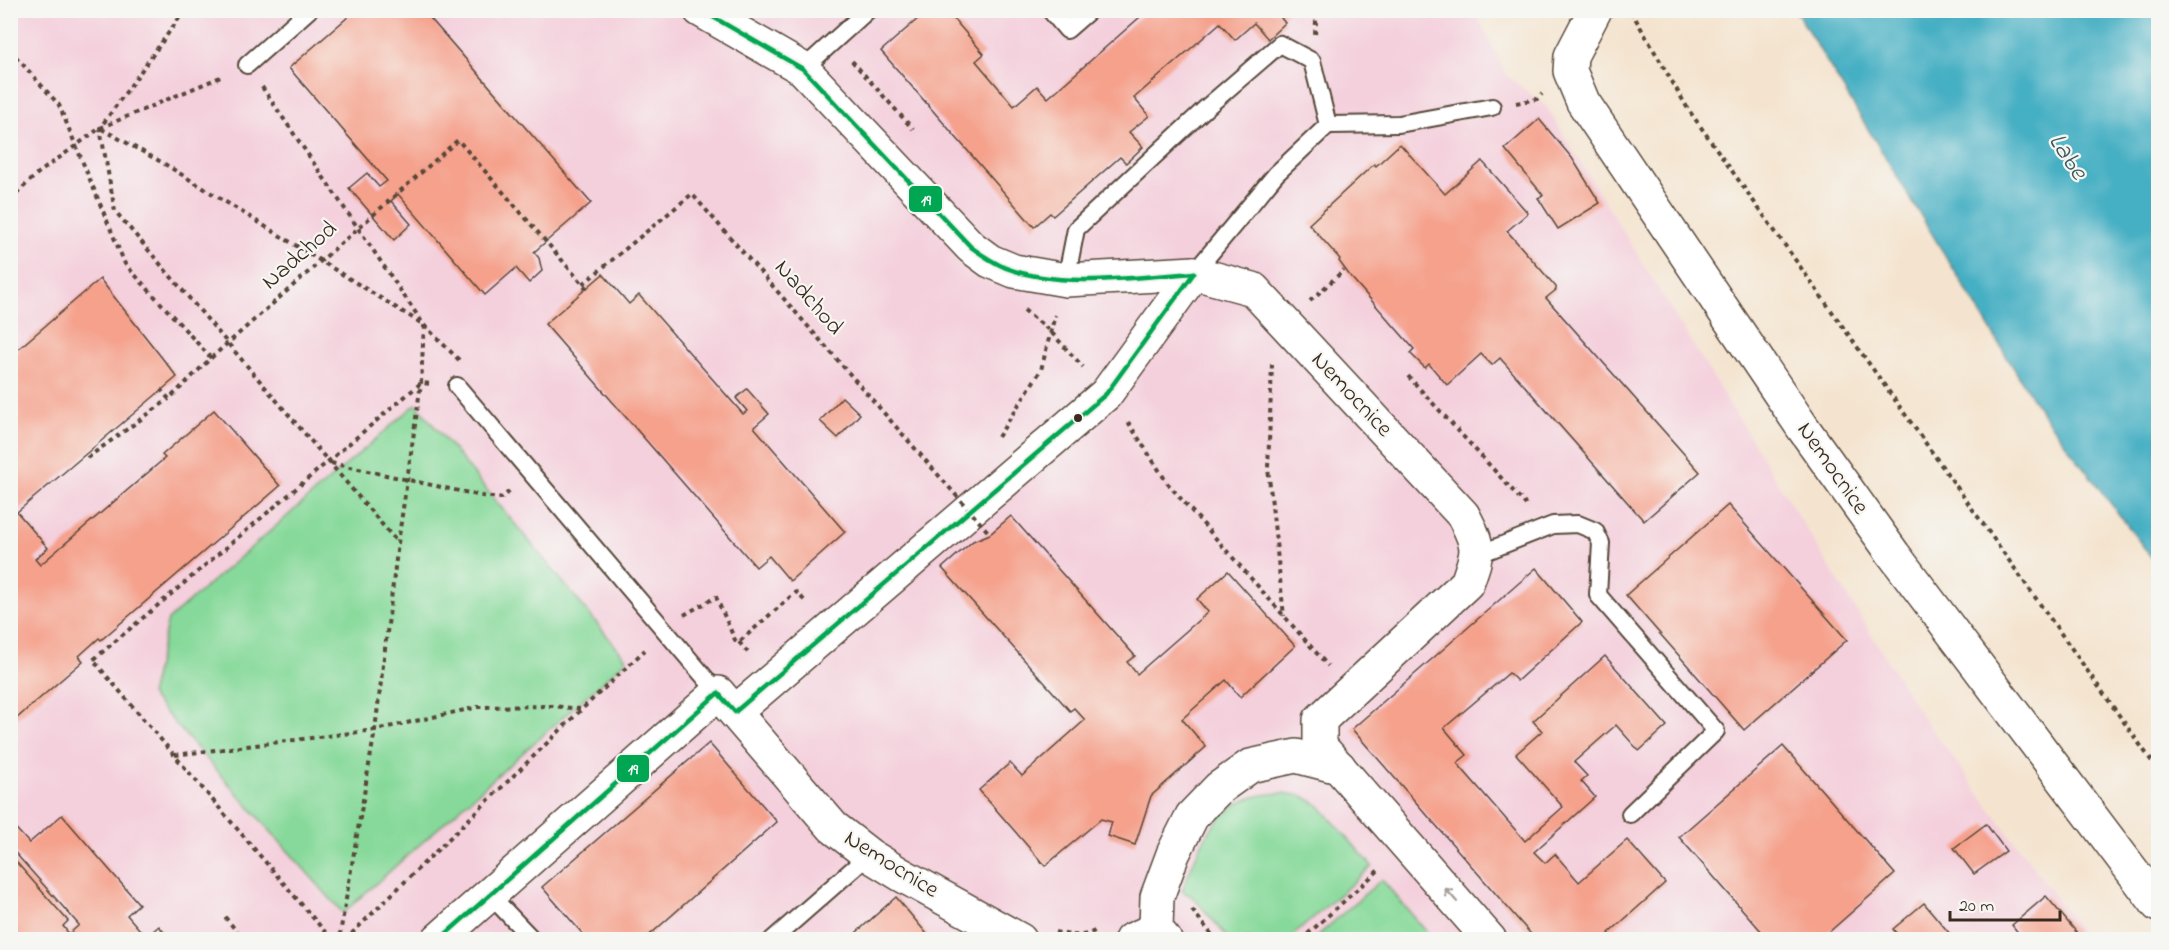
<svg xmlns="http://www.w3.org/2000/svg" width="2169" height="950" font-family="'Indie Flower',sans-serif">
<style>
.built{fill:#f4cfdc}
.green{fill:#86d99a;stroke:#60825c;stroke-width:1.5}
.water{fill:#44afc3;stroke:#406c70;stroke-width:1.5}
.building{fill:#f5a18c}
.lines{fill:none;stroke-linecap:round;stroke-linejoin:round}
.service-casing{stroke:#574639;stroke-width:20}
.minor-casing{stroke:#574639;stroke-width:36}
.path{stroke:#574639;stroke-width:4;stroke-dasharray:4.5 4.5;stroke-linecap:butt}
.service{stroke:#fff;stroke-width:16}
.minor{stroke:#fff;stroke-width:33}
.path-bridge{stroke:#574639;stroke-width:4;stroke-dasharray:4.5 4.5;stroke-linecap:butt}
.bus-1-casing{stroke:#f6f6f2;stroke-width:9}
.bus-1{stroke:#00a651;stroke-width:4.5}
.oneway{stroke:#a79f9a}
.bus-dot{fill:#3b2a1e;stroke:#f6f6f2;stroke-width:2}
.labels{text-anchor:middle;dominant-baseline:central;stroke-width:4.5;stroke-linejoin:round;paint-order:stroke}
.street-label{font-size:24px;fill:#3b2a1e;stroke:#f6f6f2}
.water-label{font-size:26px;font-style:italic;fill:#3e5958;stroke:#f6f6f2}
.line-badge{stroke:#f6f6f2;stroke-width:2}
.badge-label{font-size:16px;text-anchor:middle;font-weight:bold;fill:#fff}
</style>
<rect width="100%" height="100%" fill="#f6f6f2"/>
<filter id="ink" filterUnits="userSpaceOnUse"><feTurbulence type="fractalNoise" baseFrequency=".0167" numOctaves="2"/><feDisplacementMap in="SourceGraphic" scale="12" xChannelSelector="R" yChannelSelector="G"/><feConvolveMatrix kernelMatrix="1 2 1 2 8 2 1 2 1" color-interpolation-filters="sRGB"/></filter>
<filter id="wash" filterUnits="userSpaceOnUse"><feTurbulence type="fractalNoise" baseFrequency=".008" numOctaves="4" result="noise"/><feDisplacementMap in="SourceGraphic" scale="24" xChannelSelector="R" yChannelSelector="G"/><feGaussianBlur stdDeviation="1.35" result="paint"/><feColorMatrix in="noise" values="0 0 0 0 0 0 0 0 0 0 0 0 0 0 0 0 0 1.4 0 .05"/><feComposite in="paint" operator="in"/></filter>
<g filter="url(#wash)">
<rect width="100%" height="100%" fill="#f4e4cf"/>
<path class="built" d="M10,11H1475L1506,75L1546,106L1917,709L2086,939H11Z"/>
<g class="green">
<path d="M416,404L627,660L343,913L150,695L168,620Z"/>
<path d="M1283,793L1303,796L1319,805L1372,866L1289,939H1229L1193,897L1182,891C1195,857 1207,820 1241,802C1254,795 1269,794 1283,793Z"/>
<path d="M1382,880L1433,939H1314L1381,880Z"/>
</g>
<path class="water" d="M1796,11H2158V566L2037,406Z"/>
<g id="blocks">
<g class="building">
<path d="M356,10H423L591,203L534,252L539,258L542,271L529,283L516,268L485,295L398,194L391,201L411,224L394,240L349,188L367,173L379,187L387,181L289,68Z"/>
<path d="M928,10H946L984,54L976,61L1014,106L1037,86L1048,98L1148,10H1289L1281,18L1285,23L1268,39L1254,23L1235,40L1220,23L1134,98L1149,116L1129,132L1143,147L1126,163L1120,157L1053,216L1050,213L1034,227L881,51Z"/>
<path d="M1539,119L1572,158L1600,203L1558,229L1538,198L1543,195L1505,149Z"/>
<path d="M1400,144L1445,194L1482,161L1528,213L1507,231L1556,287V290L1546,298L1700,472L1644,521L1500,358L1492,365L1481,354L1447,385L1429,364L1425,368L1410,353L1414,349L1350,276L1339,261L1340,259L1309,224L1374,164L1376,166Z"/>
<path d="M603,274L629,304L639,295L743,414L747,411L736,398L747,389L769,414L754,427L845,532L790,581L769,556L756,567L545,324Z"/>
<path d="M100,279L177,377L17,512L48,548L35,559L40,565L165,458L162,455L214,410L280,486L101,640L99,638L79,656L83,661L10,724V356Z"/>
<path d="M842,397L860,414L838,438L820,421Z"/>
<path d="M1728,505L1847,640L1744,730L1626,595Z"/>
<path d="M1011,516L1135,656L1127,662L1137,674L1208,612L1197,599L1228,571L1295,646L1240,697L1226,680L1182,719L1206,747L1151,796L1135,845L1108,836L1112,822L1101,819L1045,866L979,790L1010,763L1022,776L1085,720L1074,708L1070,711L942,568L973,541L990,534Z"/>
<path d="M1536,568L1582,622L1517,681L1509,673L1444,728L1467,755L1457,763L1525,841L1563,807L1516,754L1542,731L1533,721L1605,656L1667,726L1639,751L1616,725L1574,762L1587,776L1581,781L1595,797L1534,852L1545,863L1555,854L1579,882L1627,840L1665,883L1609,933L1615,940H1536L1352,729Z"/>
<path d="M709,743L777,822L644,940H588L542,887Z"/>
<path d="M1783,746L1895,874L1820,940H1769L1679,837Z"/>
<path d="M62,815L139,904L127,915L146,937L159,926L170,940H10V855L68,921L63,926L69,934L79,925L10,847V822L29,843Z"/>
<path d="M1986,824L2006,851L1974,874L1954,848Z"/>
<path d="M2046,896L2078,934L2072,940H2024L2012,925Z"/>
<path d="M896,897L932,940H848Z"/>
<path d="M1924,903L1955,940H1902L1893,929Z"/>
</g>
</g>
</g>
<g filter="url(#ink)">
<use href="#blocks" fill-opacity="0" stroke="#574639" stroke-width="1.5"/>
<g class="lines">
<defs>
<g id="service">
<path d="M1050,10L1067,30L1090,10"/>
<path d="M247,65L309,10"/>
<path d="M803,69L868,10"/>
<path d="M1328,125L1399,124L1492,107"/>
<path d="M1066,280L1076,229L1207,107L1280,44L1312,61L1328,125L1276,174L1194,273"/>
<path d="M457,386L718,693"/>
<path d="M1477,555L1553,525L1578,524L1595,531L1601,543L1598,595L1716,731L1630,814"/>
<path d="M490,895L533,940"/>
<path d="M772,940L869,855"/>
</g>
<g id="minor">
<path d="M700,10L803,69L971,247L990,261L1014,271L1066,280L1194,273L1253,289L1463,515C1480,547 1479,550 1467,583L1320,720V746L1490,940"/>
<path d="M1595,10L1571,56L1570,71L1583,102L1803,428L1894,555L2158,905"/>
<path d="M735,712L1106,394L1194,273"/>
<path d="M438,940L718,693L833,827L869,855L900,874L1020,940"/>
<path d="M1131,940L1156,929"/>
<path d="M1165,940L1156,929L1157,897L1173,854L1192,816L1219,788L1250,766L1296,756L1339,767"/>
</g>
</defs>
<use href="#service" class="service-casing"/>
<use href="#minor" class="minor-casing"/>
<g class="path">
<path d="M185,10L100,128L115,211L398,543"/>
<path d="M650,10L665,17"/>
<path d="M1631,11L1688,109L2158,770"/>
<path d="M1315,34L1317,10"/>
<path d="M852,61L913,129"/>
<path d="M262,87L424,325L459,360"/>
<path d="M1516,103L1537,99L1542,94"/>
<path d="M100,128L223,76"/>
<path d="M10,200L37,174L100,128L163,163L424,325L421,383L398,543L375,730L339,940"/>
<path d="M1310,301L1344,270"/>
<path d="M1024,310L1050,331L1083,367"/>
<path d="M1272,364L1268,468L1284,616"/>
<path d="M1408,376L1526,505"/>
<path d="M1128,422L1168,484L1328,666"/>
<path d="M998,437L1041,370L1055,315"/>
<path d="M87,458L169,399"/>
<path d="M331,463L482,496L501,498L510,491"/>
<path d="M684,615L716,597L735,640L739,642L796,592L807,603"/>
<path d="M739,642L750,655"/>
<path d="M175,755L375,730L478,707L553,706L580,709"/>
<path d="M1192,910L1216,940"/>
<path d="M225,917L244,940"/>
<path d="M1055,932C1069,935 1084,938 1096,930"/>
<path d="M332,940L93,660L421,383L431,384"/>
<path d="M345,940L581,710L645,650"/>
<path d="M1301,940L1381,868"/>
</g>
<use href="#service" class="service"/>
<use href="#minor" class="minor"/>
<g class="path-bridge">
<path d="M10,50L59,105L125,264L211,358L169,399L161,390"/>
<path d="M583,284L692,194L990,534"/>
<path d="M211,358L458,140L587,289"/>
</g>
<defs>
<g id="bus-1">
<path d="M701,10L803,69L971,247C982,255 994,263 1006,268C1061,289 1136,277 1194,273"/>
<path d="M439,940L718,693L735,712L1106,394L1194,273"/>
</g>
</defs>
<use href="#bus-1" class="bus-1-casing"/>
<use href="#bus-1" class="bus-1"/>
</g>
<defs><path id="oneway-shaft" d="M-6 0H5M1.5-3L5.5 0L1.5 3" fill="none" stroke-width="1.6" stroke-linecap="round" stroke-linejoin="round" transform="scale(1.5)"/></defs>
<use class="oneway" href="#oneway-shaft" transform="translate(1451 895) rotate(-131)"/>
</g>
<circle class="bus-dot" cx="1078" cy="418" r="5"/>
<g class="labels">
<g class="street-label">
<text transform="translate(300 256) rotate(-41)">Nadchod</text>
<text transform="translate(808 298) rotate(49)">Nadchod</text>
<text transform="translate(1351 395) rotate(47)">Nemocnice</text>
<text transform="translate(1832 469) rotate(55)">Nemocnice</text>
<text transform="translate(891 865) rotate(32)">Nemocnice</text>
</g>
<g class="water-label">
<text transform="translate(2067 157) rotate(57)">Labe</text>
</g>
</g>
<g class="line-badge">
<rect x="908" y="185" width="35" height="28" rx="6" fill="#00a651"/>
<rect x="616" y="754" width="34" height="29" rx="6" fill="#00a651"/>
</g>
<g class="badge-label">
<text x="926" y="205">19</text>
<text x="633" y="774">19</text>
</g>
<rect width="2169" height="950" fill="none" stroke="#f6f6f2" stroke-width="36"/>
<path d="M1950 911v9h110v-9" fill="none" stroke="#3b2a1e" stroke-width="3"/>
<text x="1959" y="911" font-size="18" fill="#3b2a1e" stroke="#f6f6f2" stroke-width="4.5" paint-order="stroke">20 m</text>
</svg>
